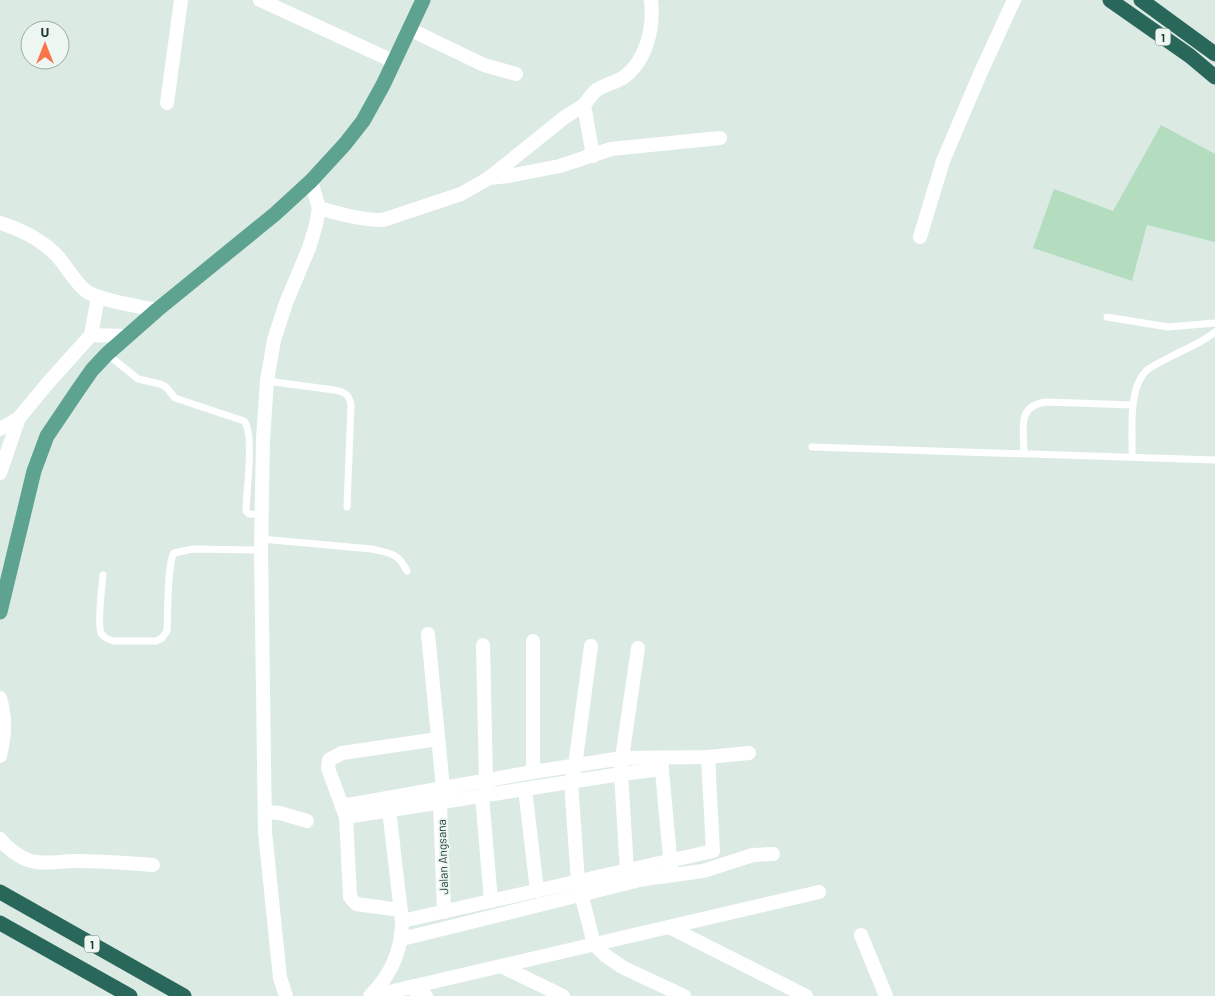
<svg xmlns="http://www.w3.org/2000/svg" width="1215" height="996" font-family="Barlow,sans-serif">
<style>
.green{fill:#b3ddbe}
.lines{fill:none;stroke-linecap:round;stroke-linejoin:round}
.lane{stroke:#fff;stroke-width:7}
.street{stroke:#fff;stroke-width:14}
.primary{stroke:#5ea290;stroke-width:15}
.highway{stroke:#28675a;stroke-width:15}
.labels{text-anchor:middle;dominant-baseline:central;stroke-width:4;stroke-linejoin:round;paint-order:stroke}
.shield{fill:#edf6f1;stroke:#5c726b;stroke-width:1}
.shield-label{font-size:11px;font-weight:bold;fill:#1e3932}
.street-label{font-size:12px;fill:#1e3932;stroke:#edf6f1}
</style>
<rect width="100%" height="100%" fill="#dceae4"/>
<path class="green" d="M1161,125L1215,154V242L1147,225L1132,281L1033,248L1054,189L1113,211Z"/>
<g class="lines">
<g class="lane">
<path d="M1107,317L1168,327L1215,323"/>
<path d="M107,354L138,379L160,384L166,387L175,398L244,421C255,434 246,493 246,511L249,514L262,515"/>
<path d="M267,381L334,390C345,392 349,394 351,405L347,507"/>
<path d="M812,447L1215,460"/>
<path d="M1024,453C1024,429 1016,406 1046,402L1133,405"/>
<path d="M1132,457C1133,431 1127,389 1147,370C1155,364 1165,360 1174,355C1188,348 1203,342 1215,332"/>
<path d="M261,539L372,549C390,553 398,553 407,571"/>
<path d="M103,575C102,588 97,622 101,633C104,638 109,640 114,641H156L162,638L167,631C168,614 167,564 174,553L193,549L261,550"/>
</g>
<g class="street">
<path d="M260,0L393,61"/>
<path d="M409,29L484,65L516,74"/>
<path d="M167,103L181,0"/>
<path d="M593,156L584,105C589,99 593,91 600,88C608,84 616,82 624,77C647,60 654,27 651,0"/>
<path d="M489,178L565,117L584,105"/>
<path d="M319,208C340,214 361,220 383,220L461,194L489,178L509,176L560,166L611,149L720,138"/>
<path d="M0,223C22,230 44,241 59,258C68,269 75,282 86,291C100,301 139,306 157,310"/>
<path d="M920,237L943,161L980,74L1014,0"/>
<path d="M91,335L98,297"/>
<path d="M0,429L19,418L47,384L91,335L126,336"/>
<path d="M0,473L19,418"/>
<path d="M428,634L443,788L440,802L444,912"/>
<path d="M533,641V772"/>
<path d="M483,645L486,781L488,789"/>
<path d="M591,646L575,766L571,782L578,882L594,944L605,955L622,967L684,996"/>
<path d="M0,698C6,719 5,735 0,756"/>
<path d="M661,760L671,868"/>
<path d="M525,789L537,891"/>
<path d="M482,796L491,901"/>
<path d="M342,806L533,772L622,758L708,757L749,753"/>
<path d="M265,812L280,813L307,821"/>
<path d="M346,817L621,774L662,769"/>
<path d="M0,839C7,848 20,858 31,861C45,865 60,861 74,861C101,861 127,863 153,865"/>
<path d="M627,871L621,774L622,758L638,648"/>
<path d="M400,910L356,904L350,897L346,817L328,768L329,760L342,753L438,739"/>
<path d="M402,921L713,851L708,757"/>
<path d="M669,927L806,996"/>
<path d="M861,935L886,996"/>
<path d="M402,939L644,879L703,871L753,855L773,854"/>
<path d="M501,966L563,996"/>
<path d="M409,987L426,996"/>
<path d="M286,996L280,978L265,832L261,550L263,439L267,381L274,340L286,303L309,248L316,225L319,208L311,181"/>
<path d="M370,996C391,975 402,950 402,921L389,810"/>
<path d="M372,996L819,892"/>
</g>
<path class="primary" d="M0,612L34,471L47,436L78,390L92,370L107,354L157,310L275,214L311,181L345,144L363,121L383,85L423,0"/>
<g class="highway">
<path d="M1110,0L1190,56L1215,77"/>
<path d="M1141,0L1215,54"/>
<path d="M0,892L184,996"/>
<path d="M0,923L130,996"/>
</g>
</g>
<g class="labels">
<g class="shield">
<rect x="1155.5" y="28.5" width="15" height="17" rx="4"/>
<rect x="84.5" y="935.5" width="15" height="17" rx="4"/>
</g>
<g class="shield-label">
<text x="1163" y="37">1</text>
<text x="92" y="944">1</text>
</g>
<g class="street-label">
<text transform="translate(442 857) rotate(-92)">Jalan Angsana</text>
</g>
</g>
<g transform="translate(45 45)"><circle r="24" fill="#edf6f1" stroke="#9aaaa5"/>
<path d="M0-4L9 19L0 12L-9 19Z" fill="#fa744a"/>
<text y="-8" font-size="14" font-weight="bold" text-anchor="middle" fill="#1e3932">U</text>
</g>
</svg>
